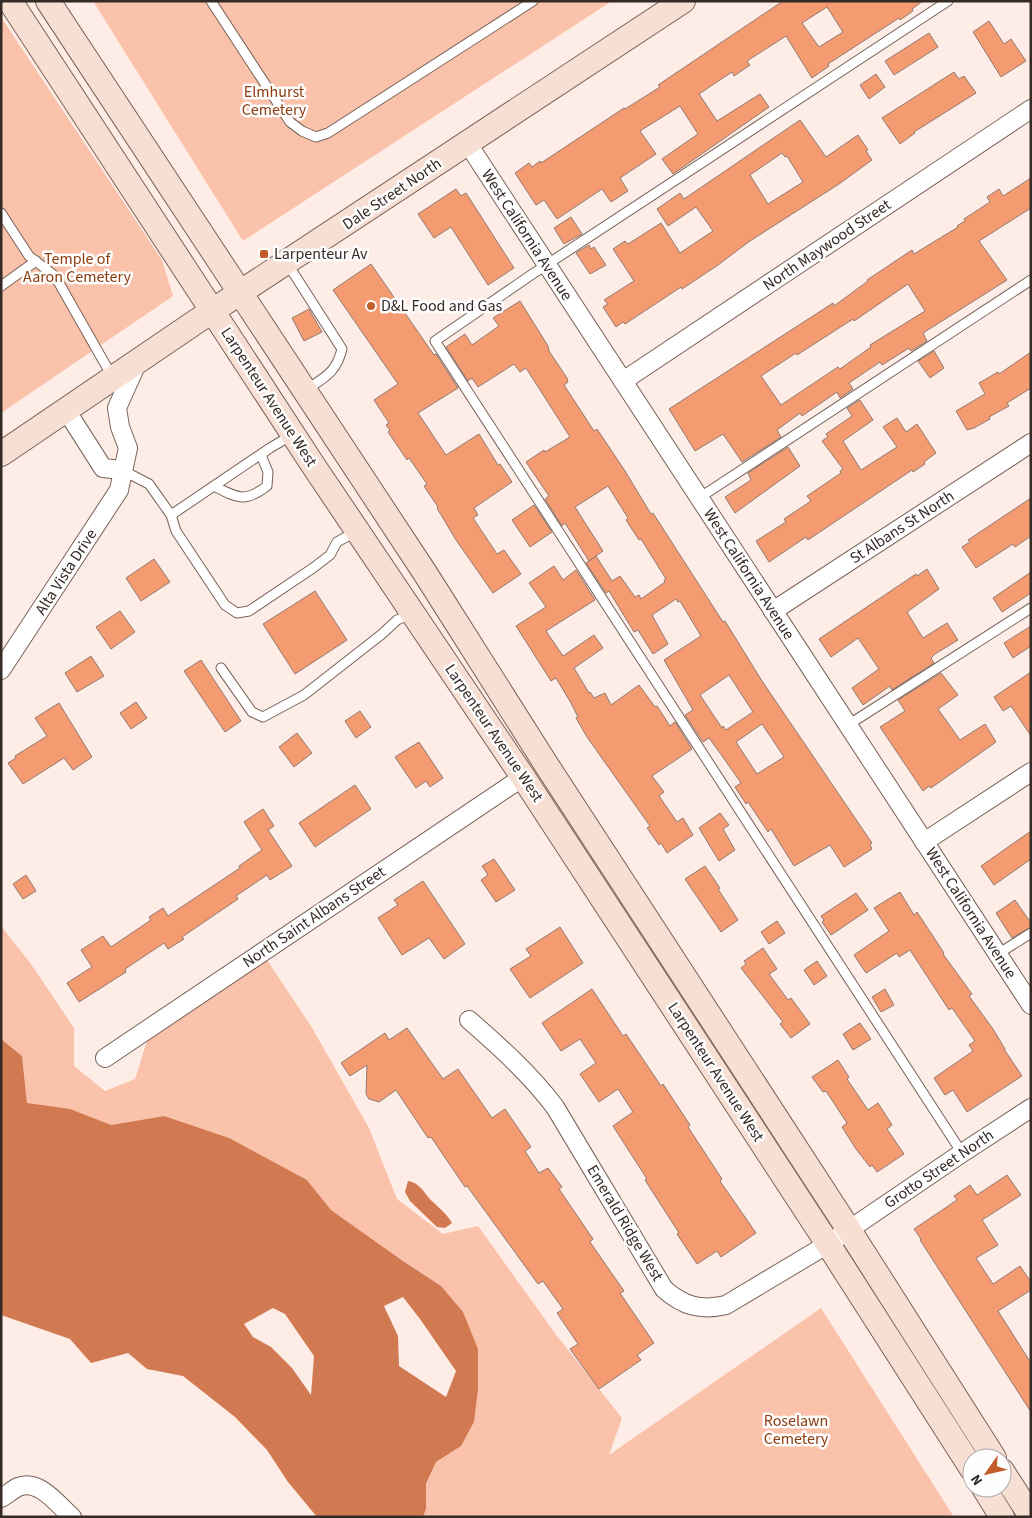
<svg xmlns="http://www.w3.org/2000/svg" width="1032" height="1518" font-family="'Source Sans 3',sans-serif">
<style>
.green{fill:#fac2aa}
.water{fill:#d17a52;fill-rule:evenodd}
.building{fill:#f59b72;stroke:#917a70;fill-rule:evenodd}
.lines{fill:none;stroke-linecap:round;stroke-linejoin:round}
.lane-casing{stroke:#786258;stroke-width:11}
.street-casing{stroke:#786258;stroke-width:20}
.secondary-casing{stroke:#786258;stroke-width:26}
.lane{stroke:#fff;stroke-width:9}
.street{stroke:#fff;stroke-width:18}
.secondary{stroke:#f8dfd4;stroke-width:24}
.poi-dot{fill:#c35e2b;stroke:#fefefe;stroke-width:2}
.labels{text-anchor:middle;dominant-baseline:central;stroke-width:5;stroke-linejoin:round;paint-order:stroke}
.park-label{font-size:16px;fill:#8c3c0f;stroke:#fefefe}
.street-label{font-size:16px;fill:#342a26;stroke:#fefefe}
.poi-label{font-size:16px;fill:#342a26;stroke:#fefefe;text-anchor:start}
</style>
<rect width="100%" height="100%" fill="#fdede6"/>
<g class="green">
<path d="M93,1H612L243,241Z"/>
<path d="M1,17L162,260L173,296L1,413Z"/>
<path d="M1,926L31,964L74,1028V1066L105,1091L135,1079L147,1041L267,960L311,1026L369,1128L397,1199L443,1234L478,1226L557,1336L622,1418L609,1455L821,1308L954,1517H423L426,1509V1485L436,1462L461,1446L474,1422L441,1286L403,1261L331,1210L307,1180L164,1116L111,1125L27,1103L22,1056L1,1039Z"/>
</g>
<g class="water">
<path d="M1,1039L22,1056L27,1103L70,1109L111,1125L164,1116L229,1138L307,1180L331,1210L403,1261L441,1286L463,1312L478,1349V1389L474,1422L461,1446L436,1462L426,1484V1509L423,1517H317L288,1482L267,1450L235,1417L183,1376L147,1369L128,1353L91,1363L70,1339L1,1315ZM403,1297L420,1319L456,1371L446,1397L399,1366L398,1336L384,1306ZM273,1308L285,1314L314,1356L311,1395L292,1368L271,1347L253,1337L244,1324Z"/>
<path d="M408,1181C421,1183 424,1194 433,1202C440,1209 447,1214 452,1223L445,1228L437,1227L410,1201L405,1192Z"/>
</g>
<g class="building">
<path d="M783,1H923L912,9L913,11L900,20L899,18L828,64L829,66L812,78L786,36L747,61L750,65L734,76L732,72L699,94L717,121L760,94L769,107L673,174L662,159L698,134L680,106L640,131L656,154L620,178L628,191L611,202L602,189L557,219L544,200L536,205L515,173L529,163L532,167L540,161L541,163L624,108L625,109L660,87L658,85ZM827,7L843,32L819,47L802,23Z"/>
<path d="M989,21L1004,44L1011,39L1026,61L1001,77L973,32Z"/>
<path d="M929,33L938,47L894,75L885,61Z"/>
<path d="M954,72L959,79L964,76L976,93L914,132L915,133L900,144L882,118Z"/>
<path d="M876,74L885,87L869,99L860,85Z"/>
<path d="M800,120L826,157L858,135L868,150L866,151L872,160L839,184L750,241L718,265L682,289L681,287L625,324L623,322L616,327L603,307L608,304L604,300L634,281L613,249L625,241L628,244L661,223L680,253L713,231L696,207L668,226L657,209L680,193L684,199ZM782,153L785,157L787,156L803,182L768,204L750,175Z"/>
<path d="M1031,178V208L979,241L1007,280L923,333L927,341L911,351L909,348L882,365L880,362L849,383L853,389L840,398L837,392L802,416L800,413L777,430L781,437L742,462L723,434L695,451L669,409L833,303L834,306L868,281L867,280L912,250L914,254L958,227L957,226L965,221L964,219L990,202L987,197L999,189L1003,196ZM908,284L925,311L870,345L871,347L840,369L838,367L781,405L761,376L796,353L797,355L853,319L854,321Z"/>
<path d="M456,189L461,196L466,193L514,268L488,285L451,227L434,238L418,214Z"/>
<path d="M571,217L582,234L564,244L554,228Z"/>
<path d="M589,245L591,249L594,247L606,265L590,274L576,253Z"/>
<path d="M371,264L434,355L436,354L458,388L418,413L446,455L479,434L498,465L500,464L512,482L474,508L478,515L473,518L497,554L504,550L521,574L493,593L456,540L437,508L438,507L424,486L427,484L409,458L407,460L388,432L390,430L386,425L389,423L374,400L398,384L333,290Z"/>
<path d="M520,301L548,346L549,351L567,378L568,382L564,385L594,431L597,429L625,471L651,514L653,513L723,622L725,621L762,681L872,843L870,845L872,849L844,867L830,845L794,866L771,829L768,832L748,802L746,804L735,787L741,783L720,753L709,738L703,742L685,715L693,710L664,660L701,636L680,601L678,602L676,599L652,615L668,644L653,654L638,630L634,632L609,591L606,593L586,563L596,556L612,581L620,576L635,597L639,595L641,599L665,582L664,580L666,579L641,539L639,540L626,520L628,518L608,486L575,507L603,551L589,561L565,523L562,526L545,499L549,496L526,462L544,450L545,452L570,437L526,368L520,372L514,364L478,387L472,378L468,381L446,347L465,334L472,345L499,326L493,318ZM729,675L753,712L726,730L723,726L722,728L700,695ZM762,724L784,757L757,774L736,742Z"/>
<path d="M309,309L322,332L304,341L292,318Z"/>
<path d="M934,351L944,368L930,378L918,361Z"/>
<path d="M1031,352V388L1007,403L1009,406L989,417L990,419L974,428L967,430L956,411L985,394L979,383L998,372L999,374Z"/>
<path d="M860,400L873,420L843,441L861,470L897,447L883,427L897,418L906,432L917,424L936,453L924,462L925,464L913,472L912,470L808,540L806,537L769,562L756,541L786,522L784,519L811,501L807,496L841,473L840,471L843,469L822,441L828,437L826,434L852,416L847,408Z"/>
<path d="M788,447L800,466L735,513L725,497L751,480L748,473Z"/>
<path d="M1031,498V536L1015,547L1013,544L976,568L962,547L970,542L968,540Z"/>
<path d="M534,505L552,532L530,547L512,520Z"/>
<path d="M154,559L170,582L141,601L126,578Z"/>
<path d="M554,566L563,580L576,570L595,600L546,631L563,656L594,635L603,648L574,668L589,693L590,692L594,698L605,693L611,705L639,685L655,707L657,706L670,726L675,722L692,749L652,776L664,792L659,796L677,822L683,818L693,835L667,853L661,843L659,845L647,828L650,826L587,737L576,718L578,717L571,703L556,678L551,681L516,626L546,607L529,583Z"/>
<path d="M927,569L939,589L907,612L923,638L947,623L958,640L935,654L931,658L934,663L892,690L890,686L863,705L852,688L879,669L858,638L831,657L819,639L916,574L917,576Z"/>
<path d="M1031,572V593L1002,612L993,598Z"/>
<path d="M315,591L347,640L295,674L263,624Z"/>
<path d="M120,611L135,632L111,649L96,627Z"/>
<path d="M1031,626V646L1013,658L1004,643Z"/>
<path d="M91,656L104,676L77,692L65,673Z"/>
<path d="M201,660L241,721L225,732L184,671Z"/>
<path d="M1031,672V736L1011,706L1003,711L994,697Z"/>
<path d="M941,673L958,695L938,709L960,740L985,724L996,742L931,788L929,786L923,791L880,727L905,711L898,700Z"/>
<path d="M136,702L147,718L131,729L120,713Z"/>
<path d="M59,703L92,757L73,770L64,758L23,784L8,763L16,758L15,756L47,736L35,718Z"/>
<path d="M360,711L371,727L356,738L345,721Z"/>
<path d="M297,733L312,753L294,767L279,747Z"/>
<path d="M419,742L443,778L430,787L426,781L416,788L395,757Z"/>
<path d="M355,785L371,809L315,847L299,823Z"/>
<path d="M263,809L274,826L268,830L292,866L270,880L267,875L236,896L238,899L182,937L184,939L168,949L164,943L125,969L126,972L79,1002L67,983L92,967L81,950L103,936L111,947L151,920L149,917L163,908L168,916L240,868L239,866L262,850L244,822Z"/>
<path d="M720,813L729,825L723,829L735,850L719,861L699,828Z"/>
<path d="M1031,831V859L994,885L981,866Z"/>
<path d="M494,859L515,890L496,902L481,880L488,875L482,866Z"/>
<path d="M705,866L720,888L718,889L738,920L721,932L685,879Z"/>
<path d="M26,875L36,891L23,899L13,884Z"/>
<path d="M423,881L465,944L444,959L429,938L402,955L378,918L398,905L394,900Z"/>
<path d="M900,892L914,915L917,912L944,953L943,954L972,994L969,996L993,1029L1005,1049H1004L1022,1076L967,1112L953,1090L945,1095L934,1078L973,1051L969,1045L975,1041L952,1008L949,1010L910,950L899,957L897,953L866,973L854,955L889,931L874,908Z"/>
<path d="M856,893L868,910L831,935L822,922L824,920L821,916Z"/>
<path d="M1015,900L1031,923V927L1012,938L996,913Z"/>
<path d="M777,921L785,933L769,944L761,932Z"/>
<path d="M560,927L583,963L530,998L510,969L531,956L526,949Z"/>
<path d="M763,948L777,969L769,974L788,1000L791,998L810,1024L791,1038L780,1024L783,1022L741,968L746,964L744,961Z"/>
<path d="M817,961L827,976L814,985L804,970Z"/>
<path d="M592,989L623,1036L626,1034L661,1086L663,1084L690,1125L688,1127L722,1179L720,1181L756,1233L721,1257L717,1251L697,1264L677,1234L679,1233L645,1180L647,1179L613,1126L633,1112L618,1089L599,1102L580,1074L596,1063L580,1039L561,1051L542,1023Z"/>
<path d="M885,989L894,1005L881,1012L872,997Z"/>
<path d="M860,1023L871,1039L853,1050L843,1034Z"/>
<path d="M407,1028L443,1079L458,1069L492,1118L505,1109L531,1147L525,1151L539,1173L548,1168L562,1187L559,1189L593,1239L590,1242L624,1291L620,1293L654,1343L637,1355L641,1360L599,1389L570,1349L578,1344L557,1313L563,1309L543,1281L538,1284L467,1186L465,1187L431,1137L428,1138L396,1090L379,1102L369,1099L366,1094L367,1065L350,1076L341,1063L385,1033L389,1040Z"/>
<path d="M838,1060L849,1077L847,1079L868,1110L878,1103L892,1125L887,1129L904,1154L877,1172L872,1165L870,1167L856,1149L842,1127L847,1123L826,1091L823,1092L812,1077Z"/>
<path d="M1007,1175L1021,1195L982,1220L998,1245L976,1258L993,1284L1020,1266L1031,1282V1290L998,1311L1031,1363V1412L920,1240L921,1239L914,1229L957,1200L954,1196L970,1185L977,1195Z"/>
</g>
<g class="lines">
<defs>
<g id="lane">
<path d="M211,1L290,122L302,131L316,137L328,133L533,1"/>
<path d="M948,1L531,275L435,341L962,1153"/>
<path d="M1,213L29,256L55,276L113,378"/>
<path d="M287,263L342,349C336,373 325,377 306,390"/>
<path d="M1,286L36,261"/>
<path d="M122,470L149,484L171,515L270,448L292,435"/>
<path d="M214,486C237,498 245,503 267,486L268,472L261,455"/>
<path d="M699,498L1031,280"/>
<path d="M171,515L176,531L225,605L237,613L249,611L313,568L330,555L337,542L357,531"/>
<path d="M221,668L252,712L263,717L304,695L382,634L397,620L411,614"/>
<path d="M848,725L1031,608"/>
<path d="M998,954L1031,933"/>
</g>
<g id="street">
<path d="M468,144L1031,1005"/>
<path d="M623,381L1031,109"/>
<path d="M66,410L103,468L122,470"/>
<path d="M773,611L1031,443"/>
<path d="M1,670L119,490L128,448L120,427L117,408L138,361"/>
<path d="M924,842L1031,772"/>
<path d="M469,1020C500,1047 530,1074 555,1107L664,1289C683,1306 701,1311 726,1305L828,1244L962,1153L1031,1108"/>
<path d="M105,1058L523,777"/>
<path d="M1,1498C7,1495 12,1490 18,1487C39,1478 58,1505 72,1517"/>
</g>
<g id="secondary">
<path d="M10,1L313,465L523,777L828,1244L972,1469"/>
<path d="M48,1L425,573L544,761L849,1230L994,1458"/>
<path d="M1,454L197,321L683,1"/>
<path d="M1002,1471L1031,1516"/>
<path d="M984,1488L1002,1517"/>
</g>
</defs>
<use href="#lane" class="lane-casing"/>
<use href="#street" class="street-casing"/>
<use href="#secondary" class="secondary-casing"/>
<use href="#lane" class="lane"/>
<use href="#street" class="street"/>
<use href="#secondary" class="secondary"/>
</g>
<g class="poi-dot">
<rect x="259" y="249" width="10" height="10" rx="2.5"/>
<circle cx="371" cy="306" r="5"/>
</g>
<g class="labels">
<g class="park-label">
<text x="274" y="92">Elmhurst<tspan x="274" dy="18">Cemetery</tspan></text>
<text x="77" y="259">Temple of<tspan x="77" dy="18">Aaron Cemetery</tspan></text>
<text x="796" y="1421">Roselawn<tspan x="796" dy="18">Cemetery</tspan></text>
</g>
<g class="street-label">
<text transform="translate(392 194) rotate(-34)">Dale Street North</text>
<text transform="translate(527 235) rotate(57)">West California Avenue</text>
<text transform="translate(827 245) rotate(-34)">North Maywood Street</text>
<text transform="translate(269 397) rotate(57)">Larpenteur Avenue West</text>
<text transform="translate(902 527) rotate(-33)">St Albans St North</text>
<text transform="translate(66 572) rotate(-57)">Alta Vista Drive</text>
<text transform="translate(749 574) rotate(57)">West California Avenue</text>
<text transform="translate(494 733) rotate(56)">Larpenteur Avenue West</text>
<text transform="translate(971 913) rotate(57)">West California Avenue</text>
<text transform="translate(314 917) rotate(-34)">North Saint Albans Street</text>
<text transform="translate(716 1072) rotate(57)">Larpenteur Avenue West</text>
<text transform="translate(939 1169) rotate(-34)">Grotto Street North</text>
<text transform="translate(625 1223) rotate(59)">Emerald Ridge West</text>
</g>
<g class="poi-label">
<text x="274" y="254">Larpenteur Av</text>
<text x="381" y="306">D&amp;L Food and Gas</text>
</g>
</g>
<rect width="1032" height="1518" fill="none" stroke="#342a26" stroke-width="5"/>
<g transform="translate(987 1473) rotate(236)"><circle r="24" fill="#fefefe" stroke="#ada9a8"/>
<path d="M0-4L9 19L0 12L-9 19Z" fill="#c35e2b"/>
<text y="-8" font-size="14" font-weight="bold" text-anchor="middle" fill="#342a26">N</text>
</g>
</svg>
